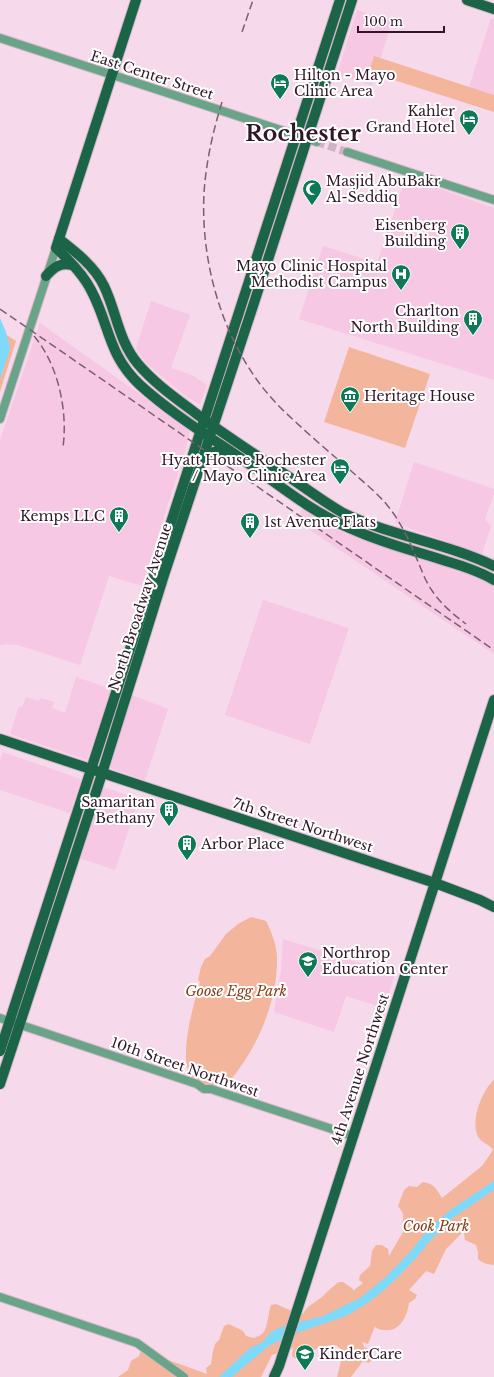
<svg xmlns="http://www.w3.org/2000/svg" width="494" height="1377" font-family="'Libre Baskerville',serif">
<style>
.built{fill:#f7c8e3}
.green{fill:#f3b59b}
.water{fill:#7edafa}
.lines{fill:none;stroke-linecap:round;stroke-linejoin:round}
.minor-tunnel{stroke:#cfb2c3;stroke-width:8;stroke-dasharray:8 4;stroke-linecap:butt}
.minor-casing{stroke:#d3b6c7;stroke-width:10}
.major-casing{stroke:#d3b6c7;stroke-width:12}
.minor{stroke:#69a488;stroke-width:8}
.major{stroke:#1c6448;stroke-width:10}
.rail{stroke:#7b6070;stroke-width:1.5;stroke-dasharray:8 4;stroke-linecap:butt}
.labels{text-anchor:middle;dominant-baseline:central;stroke-width:4;stroke-linejoin:round;paint-order:stroke}
.street-label{font-size:14px;fill:#311727;stroke:#fff}
.poi-label{font-size:14px;fill:#311727;stroke:#fff;text-anchor:start}
.park-label{font-size:14px;font-style:italic;fill:#893b16;stroke:#fff}
.town-label{font-size:22px;font-weight:bold;fill:#311727;stroke:#fff}
</style>
<rect width="100%" height="100%" fill="#f6d9ea"/>
<g class="built">
<path d="M357,10L392,21L372,86L337,74Z"/>
<path d="M491,18L494,19V95L469,87Z"/>
<path d="M406,177L494,208V380L299,319L323,246L377,263Z"/>
<path d="M151,301L190,315L171,368L192,375L207,385L200,405L187,397L158,373L146,363L136,348Z"/>
<path d="M40,323L190,430L186,448L142,586L109,576L80,665L18,645L8,644L0,645V440Z"/>
<path d="M414,462L494,489V494L485,519L491,526L482,554L395,523Z"/>
<path d="M302,509L361,540L454,569L480,578L494,585V654L298,522Z"/>
<path d="M263,600L349,628L310,744L225,715Z"/>
<path d="M76,677L112,689L87,760L10,734L19,706L22,707L26,697L39,701L40,698L54,702L52,708L65,713Z"/>
<path d="M132,695L168,709L145,780L110,768Z"/>
<path d="M3,752L81,779L70,813L0,790V761Z"/>
<path d="M103,787L139,799L115,870L79,858Z"/>
<path d="M283,939L395,974L384,1008L346,996L334,1032L274,1012L281,971Z"/>
</g>
<g class="green">
<path d="M374,56L494,95V112L369,72Z"/>
<path d="M0,331L16,341L0,392Z"/>
<path d="M349,347L430,374L405,448L324,422Z"/>
<path d="M251,917L266,921C272,933 276,944 277,956C278,994 263,1035 241,1066C238,1070 234,1077 230,1080C225,1085 217,1087 211,1089C205,1086 196,1083 192,1078C177,1059 194,1003 200,982L198,980L201,967L205,959L210,956L226,934L238,924Z"/>
<path d="M494,1080V1264L493,1265C486,1264 483,1263 478,1259V1252L476,1245L465,1240L464,1234L467,1228L446,1249L434,1274L426,1271L409,1290L417,1295L415,1299L409,1303C406,1321 397,1336 376,1328L375,1326L368,1344L362,1342L364,1347L370,1350L374,1357L369,1363L363,1361L351,1377H337L341,1361V1349L336,1345C330,1345 317,1348 311,1351C305,1354 303,1357 296,1359L292,1356L293,1348L272,1355L261,1377H118L128,1370L131,1361L139,1356L141,1350L207,1374L206,1368L211,1364L213,1351L215,1344L219,1340L224,1326L229,1324L243,1331L246,1336L254,1338C257,1337 261,1335 263,1333C268,1327 268,1313 271,1305L276,1304L287,1309L303,1314C308,1304 317,1302 324,1295C329,1290 333,1286 339,1282H343L353,1289V1291L363,1283L359,1280L360,1275L370,1266L372,1251L376,1245H382L388,1249L389,1256L403,1232C399,1220 409,1219 398,1206L404,1190L409,1186L417,1187L423,1182C435,1184 436,1189 442,1198L482,1166L493,1150C490,1144 483,1144 479,1138C469,1124 482,1090 494,1080Z"/>
</g>
<g class="water">
<path d="M0,318L6,332L10,349L0,379Z"/>
<path d="M494,1181V1190L454,1217L428,1243L416,1258L397,1278L384,1290L369,1302L346,1316L302,1331L270,1345L232,1377H219L250,1348L263,1342L271,1332L281,1327L323,1316L360,1298L386,1277L410,1252L426,1232L450,1210Z"/>
</g>
<g class="lines">
<path class="minor-tunnel" d="M317,142L347,152"/>
<defs>
<g id="minor">
<path d="M0,38L317,142"/>
<path d="M347,152L494,200"/>
<path d="M0,419L56,248"/>
<path d="M0,1018L197,1084L204,1089H211L353,1136"/>
<path d="M0,1297L137,1343L184,1377"/>
</g>
<g id="major">
<path d="M136,0L56,248C69,260 83,274 91,290C110,325 107,354 140,385C172,414 210,437 245,461C279,485 313,513 352,529C382,543 415,551 446,561C463,566 479,571 494,580"/>
<path d="M467,0L494,9"/>
<path d="M59,239C76,252 95,267 104,286C117,313 118,340 138,364C155,384 177,399 198,415C225,435 254,454 283,473C303,486 322,501 343,513C391,536 446,543 494,566"/>
<path d="M46,276C54,267 61,262 72,265"/>
<path d="M202,460C209,450 220,450 231,452"/>
<path d="M0,739L435,883L480,900L494,907"/>
<path d="M0,1051L340,0"/>
<path d="M0,1084L99,783L164,575L252,309L352,0"/>
<path d="M274,1377L279,1366L494,700"/>
</g>
</defs>
<use href="#minor" class="minor-casing"/>
<use href="#major" class="major-casing"/>
<use href="#minor" class="minor"/>
<use href="#major" class="major"/>
<g class="rail">
<path d="M242,32L253,0"/>
<path d="M222,102C213,131 206,162 204,193C200,271 228,359 286,413C309,435 334,456 358,477C368,486 379,495 387,505C402,523 410,543 419,564C423,574 427,584 433,592C442,605 454,615 466,624"/>
<path d="M0,309L494,650"/>
<path d="M34,336C58,364 68,411 63,447"/>
</g>
</g>
<defs>
<symbol id="hotel-pin" viewBox="-11 -11 22 30"><path d="M0 17L-7.5 6A9.5 9.5 0 1 1 7.5 6Z" fill="#0d7a55" stroke="#fff"/><path d="M-6-4.5h1.5V1H6V5H4.5V3h-9V5H-6ZM-4 0a1.8 1.8 0 1 1 3.6 0ZM.5 0V-2.5h3Q6-2.5 6 0Z" fill="#fff"/></symbol>
<symbol id="mosque-pin" viewBox="-11 -11 22 30"><path d="M0 17L-7.5 6A9.5 9.5 0 1 1 7.5 6Z" fill="#0d7a55" stroke="#fff"/><path d="M3.5-4.9A6 6 0 1 0 3.5 4.9A5 5 0 1 1 3.5-4.9Z" fill="#fff"/></symbol>
<symbol id="building-pin" viewBox="-11 -11 22 30"><path d="M0 17L-7.5 6A9.5 9.5 0 1 1 7.5 6Z" fill="#0d7a55" stroke="#fff"/><path d="M-4-6H4V6H1V3H-1V6H-4ZM-2.5-4.3h1.7v1.8h-1.7ZM.8-4.3h1.7v1.8H.8ZM-2.5-1h1.7V.8h-1.7ZM.8-1h1.7V.8H.8Z" fill="#fff"/></symbol>
<symbol id="hospital-pin" viewBox="-11 -11 22 30"><path d="M0 17L-7.5 6A9.5 9.5 0 1 1 7.5 6Z" fill="#0d7a55" stroke="#fff"/><path d="M-5-5h3v3.5h4V-5h3V5h-3V1.5h-4V5h-3Z" fill="#fff"/></symbol>
<symbol id="museum-pin" viewBox="-11 -11 22 30"><path d="M0 17L-7.5 6A9.5 9.5 0 1 1 7.5 6Z" fill="#0d7a55" stroke="#fff"/><path d="M0-6L6-3V-2H-6V-3ZM-5-1h2V3h-2ZM-1-1h2V3h-2ZM3-1h2V3H3ZM-6 4H6V6H-6Z" fill="#fff"/></symbol>
<symbol id="school-pin" viewBox="-11 -11 22 30"><path d="M0 17L-7.5 6A9.5 9.5 0 1 1 7.5 6Z" fill="#0d7a55" stroke="#fff"/><path d="M0-5L7-2L0 1L-7-2ZM-4 1L0 2.5L4 1V4Q0 6-4 4Z" fill="#fff"/></symbol>
</defs>
<g fill-rule="evenodd">
<use href="#hotel-pin" x="269" y="72" width="22" height="30"/>
<use href="#hotel-pin" x="458" y="108" width="22" height="30"/>
<use href="#mosque-pin" x="301" y="178" width="22" height="30"/>
<use href="#building-pin" x="449" y="222" width="22" height="30"/>
<use href="#hospital-pin" x="390" y="263" width="22" height="30"/>
<use href="#building-pin" x="462" y="308" width="22" height="30"/>
<use href="#museum-pin" x="339" y="385" width="22" height="30"/>
<use href="#hotel-pin" x="329" y="457" width="22" height="30"/>
<use href="#building-pin" x="108" y="505" width="22" height="30"/>
<use href="#building-pin" x="239" y="511" width="22" height="30"/>
<use href="#building-pin" x="158" y="799" width="22" height="30"/>
<use href="#building-pin" x="176" y="833" width="22" height="30"/>
<use href="#school-pin" x="297" y="950" width="22" height="30"/>
<use href="#school-pin" x="294" y="1343" width="22" height="30"/>
</g>
<g class="labels">
<g class="street-label">
<text transform="translate(152 75) rotate(18)">East Center Street</text>
<text transform="translate(140 607) rotate(-72)">North Broadway Avenue</text>
<text transform="translate(303 825) rotate(18)">7th Street Northwest</text>
<text transform="translate(185 1067) rotate(19)">10th Street Northwest</text>
<text transform="translate(360 1069) rotate(-72)">4th Avenue Northwest</text>
</g>
<g class="poi-label">
<text x="294" y="75">Hilton - Mayo<tspan x="294" dy="16">Clinic Area</tspan></text>
<text x="455" y="111" text-anchor="end">Kahler<tspan x="455" dy="16">Grand Hotel</tspan></text>
<text x="326" y="181">Masjid AbuBakr<tspan x="326" dy="16">Al-Seddiq</tspan></text>
<text x="446" y="225" text-anchor="end">Eisenberg<tspan x="446" dy="16">Building</tspan></text>
<text x="387" y="266" text-anchor="end">Mayo Clinic Hospital<tspan x="387" dy="16">Methodist Campus</tspan></text>
<text x="459" y="311" text-anchor="end">Charlton<tspan x="459" dy="16">North Building</tspan></text>
<text x="364" y="396">Heritage House</text>
<text x="326" y="460" text-anchor="end">Hyatt House Rochester<tspan x="326" dy="16">/ Mayo Clinic Area</tspan></text>
<text x="105" y="516" text-anchor="end">Kemps LLC</text>
<text x="264" y="522">1st Avenue Flats</text>
<text x="155" y="802" text-anchor="end">Samaritan<tspan x="155" dy="16">Bethany</tspan></text>
<text x="201" y="844">Arbor Place</text>
<text x="322" y="953">Northrop<tspan x="322" dy="16">Education Center</tspan></text>
<text x="319" y="1354">KinderCare</text>
</g>
<g class="park-label">
<text x="236" y="991">Goose Egg Park</text>
<text x="436" y="1226">Cook Park</text>
</g>
<g class="town-label">
<text x="303" y="133">Rochester</text>
</g>
</g>
<path d="M358 26v6h86v-6" fill="none" stroke="#311727" stroke-width="2"/>
<text x="364" y="26" font-size="12" fill="#311727" stroke="#ffffff" stroke-width="3" paint-order="stroke">100 m</text>
</svg>
